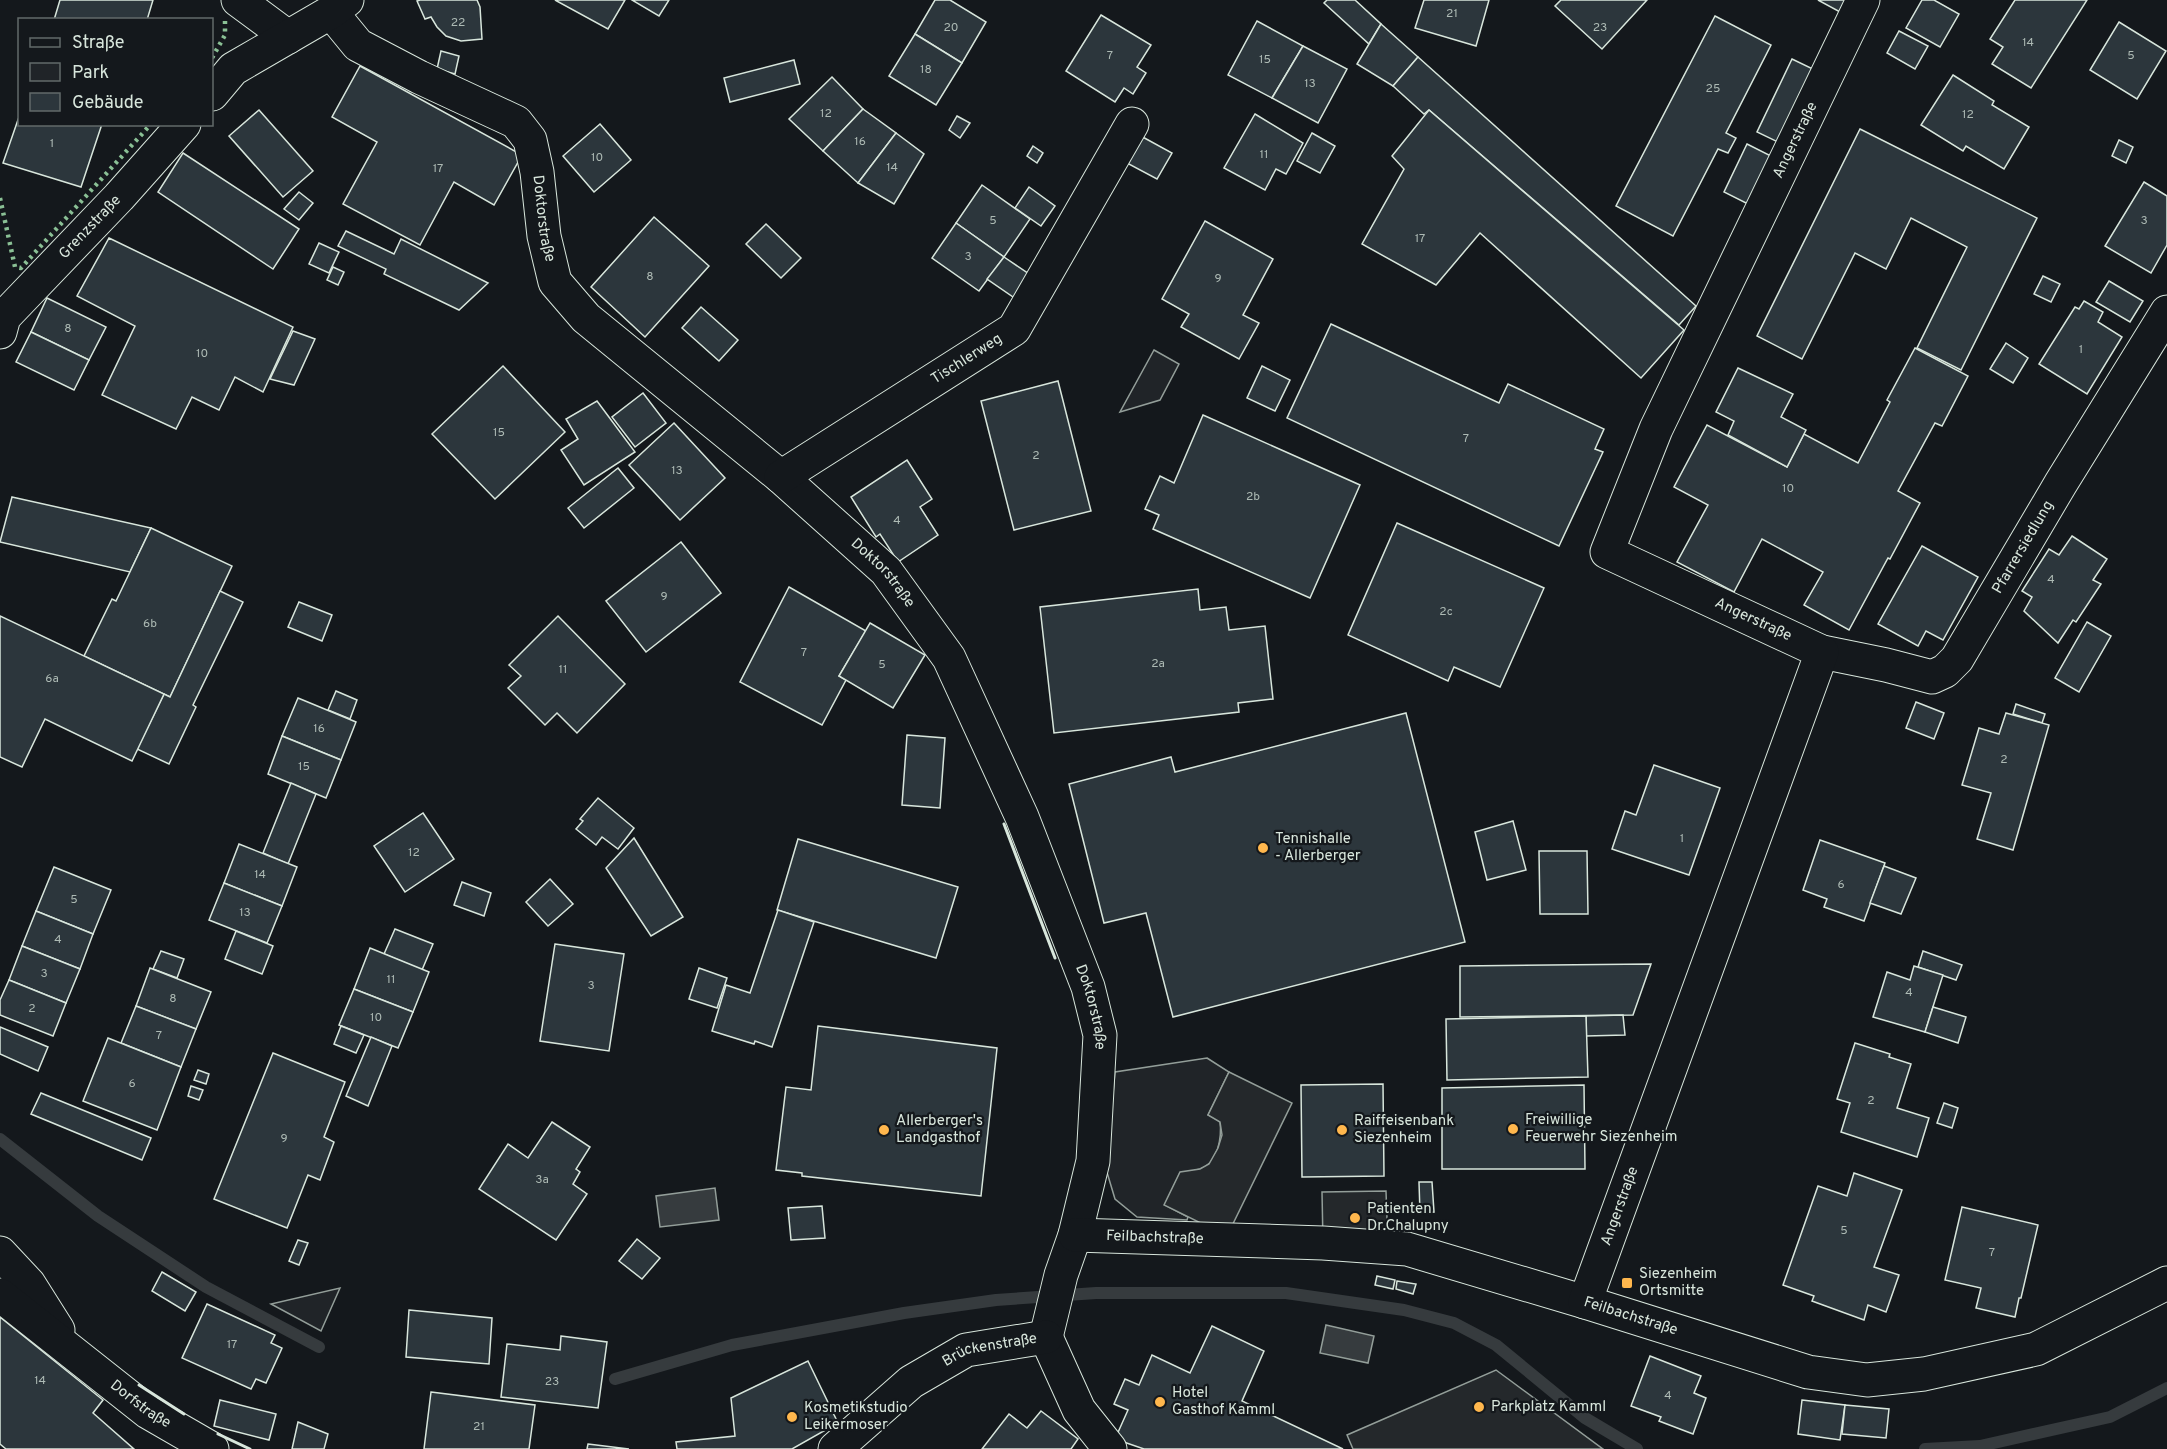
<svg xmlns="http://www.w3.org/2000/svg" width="2167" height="1449" font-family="Overpass,sans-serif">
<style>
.green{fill:#202428;stroke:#939e99;stroke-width:1.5}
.parking{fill:#24282b;stroke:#939e99;stroke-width:1.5}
.water{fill:#363b3e;stroke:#939e99;stroke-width:1.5}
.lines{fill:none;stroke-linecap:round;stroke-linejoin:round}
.stream{stroke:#363b3e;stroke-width:12}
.building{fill:#2c363c;stroke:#d8e6dc;stroke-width:1.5}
.minor-casing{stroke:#d8e6dc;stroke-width:35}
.minor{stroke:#14181c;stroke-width:33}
.hedge{stroke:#8ac095;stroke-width:4.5;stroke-dasharray:3 4.5;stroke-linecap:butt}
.wall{stroke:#d8e6dc;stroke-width:3}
.poi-dot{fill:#ffb74d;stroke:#14181c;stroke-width:2}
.labels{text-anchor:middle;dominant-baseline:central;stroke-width:4.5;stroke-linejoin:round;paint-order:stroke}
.number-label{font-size:12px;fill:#adbab4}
.street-label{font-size:15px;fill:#d8e6dc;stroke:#14181c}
.poi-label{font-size:15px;fill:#d8e6dc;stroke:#14181c;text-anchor:start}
</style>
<rect width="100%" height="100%" fill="#14181c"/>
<g class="green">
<path d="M1154,350L1179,364L1160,400L1120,412Z"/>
<path d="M1207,1058L1229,1072L1208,1115L1220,1121C1222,1138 1218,1163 1200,1169C1194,1171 1186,1172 1180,1173L1165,1205L1188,1217L1187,1220L1137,1217L1115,1199L1106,1169L1115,1072Z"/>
<path d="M340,1288L321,1331L271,1304Z"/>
</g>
<g class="parking">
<path d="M1229,1072L1292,1103L1227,1236L1164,1205L1180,1172L1200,1169L1209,1164L1218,1148L1222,1135L1220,1122L1208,1115Z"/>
<path d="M1386,1191L1388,1246L1323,1243L1322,1192Z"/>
<path d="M1496,1370L1603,1449H1353L1347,1435Z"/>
</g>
<g class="water">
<path d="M715,1188L719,1220L660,1227L656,1196Z"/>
<path d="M1326,1325L1374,1336L1368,1363L1320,1353Z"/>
</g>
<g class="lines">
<g class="stream">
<path d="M0,1139L98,1216L206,1287L319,1347"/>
<path d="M615,1379L732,1345L904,1313L996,1300L1096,1293H1286L1404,1310L1454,1323L1496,1345L1585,1418L1637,1449"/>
<path d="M1925,1449L1980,1446L2110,1417L2167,1388"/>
</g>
</g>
<g class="building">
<path d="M60,0H153L147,20H54Z"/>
<path d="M420,0H477L480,7L482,39L461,41L446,36L437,27L431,17L425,19L417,1Z"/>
<path d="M555,0H625L608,29Z"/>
<path d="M632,0H669L659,16Z"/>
<path d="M935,0H950L986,22L962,63L915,34Z"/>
<path d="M1327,0H1355L1381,24L1369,44L1324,3Z"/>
<path d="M1424,0H1489L1476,46L1415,28Z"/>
<path d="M1561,0H1647L1602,49L1555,6Z"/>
<path d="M1818,0H1846L1840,12Z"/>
<path d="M1922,0H1934L1959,14L1940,47L1906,28Z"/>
<path d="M2015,0H2087L2031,88L1992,64L2003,47L1990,39Z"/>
<path d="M1101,15L1151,45L1137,67L1146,73L1133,94L1124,88L1115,102L1066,71Z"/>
<path d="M1715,16L1771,45L1726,133L1736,138L1728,153L1718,149L1673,236L1616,206Z"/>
<path d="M1257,21L1303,46L1272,98L1228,75Z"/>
<path d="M2119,22L2166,51L2137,99L2090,70Z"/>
<path d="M1381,24L1418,57L1393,86L1357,64Z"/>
<path d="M1899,31L1928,46L1915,69L1887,53Z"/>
<path d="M915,34L962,63L936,105L889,76Z"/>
<path d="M1303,46L1347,69L1318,123L1272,98Z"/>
<path d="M441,51L459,56L455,74L437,69Z"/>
<path d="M1418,57L1696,306L1679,325L1429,110L1424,114L1393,86Z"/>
<path d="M1792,59L1815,70L1780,143L1757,132Z"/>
<path d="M794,60L800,84L730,102L724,78Z"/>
<path d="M360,66L522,155L494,205L454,182L420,245L343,204L377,142L332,117Z"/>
<path d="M1953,75L1994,101L1992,105L2029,127L2004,169L1966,146L1963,151L1921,125Z"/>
<path d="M832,77L863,109L823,151L789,119Z"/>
<path d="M863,109L896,133L858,183L823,151Z"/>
<path d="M259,110L313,171L283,197L229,136Z"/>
<path d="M1429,110L1684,330L1641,378L1480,233L1436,285L1362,244L1404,169L1392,156Z"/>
<path d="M20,114V124H102L81,187L3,163Z"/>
<path d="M1255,114L1303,143L1286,174L1276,169L1265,190L1224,168Z"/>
<path d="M957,116L970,123L960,138L949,130Z"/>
<path d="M600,124L631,160L594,192L563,156Z"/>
<path d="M1860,129L2037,218L1961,370L1917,348L1967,247L1911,218L1886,269L1855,253L1802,359L1757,336Z"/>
<path d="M896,133L924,154L894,204L858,183Z"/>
<path d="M1312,133L1335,146L1320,173L1297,161Z"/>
<path d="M1139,135L1172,153L1157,179L1125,162Z"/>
<path d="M2119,140L2133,147L2126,163L2112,156Z"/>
<path d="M1747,144L1771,156L1748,204L1724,192Z"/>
<path d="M1033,146L1043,153L1037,163L1027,156Z"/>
<path d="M183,153L299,229L273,269L158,192Z"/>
<path d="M2144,182L2167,196V245L2151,273L2105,246Z"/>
<path d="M982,185L1030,219L1004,257L956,223Z"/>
<path d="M1029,187L1055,206L1041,226L1015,208Z"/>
<path d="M299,192L313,203L299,220L284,209Z"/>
<path d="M654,217L709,266L645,337L591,287Z"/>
<path d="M1205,221L1273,259L1243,315L1259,323L1239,359L1181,327L1189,314L1162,299Z"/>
<path d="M956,223L1004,257L979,291L932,258Z"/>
<path d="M766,224L801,258L781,278L746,244Z"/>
<path d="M346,231L394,254L401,239L488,283L459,310L384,274L386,269L338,246Z"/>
<path d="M109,238L293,327L263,392L235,377L219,410L192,397L176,429L102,395L135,326L77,296Z"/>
<path d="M319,243L339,252L329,273L309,264Z"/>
<path d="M1004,257L1032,276L1016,299L987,279Z"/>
<path d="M333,267L344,272L338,285L327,280Z"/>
<path d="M2043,276L2060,284L2051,302L2034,294Z"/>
<path d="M2109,281L2143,301L2130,322L2096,302Z"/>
<path d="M47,298L106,327L89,360L31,332Z"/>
<path d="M2084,301L2103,312L2098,322L2122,337L2087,394L2039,364L2075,307L2079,309Z"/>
<path d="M701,307L738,340L719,361L682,328Z"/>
<path d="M1331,324L1499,403L1508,384L1604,429L1595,449L1603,452L1559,546L1287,418Z"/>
<path d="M293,331L315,339L294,385L270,379Z"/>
<path d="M31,332L89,360L74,390L16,362Z"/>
<path d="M2006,343L2028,358L2013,383L1990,369Z"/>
<path d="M1915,348L1968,376L1942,426L1935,423L1898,491L1920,503L1890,559L1888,558L1849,630L1804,605L1823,572L1762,539L1734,592L1677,562L1708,505L1674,487L1707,425L1787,467L1804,434L1858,463L1890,402L1887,400Z"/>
<path d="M503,366L565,432L495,499L432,434Z"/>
<path d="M1262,366L1290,380L1275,411L1247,398Z"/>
<path d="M1738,368L1793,394L1781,417L1806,430L1787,467L1728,435L1734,421L1716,412Z"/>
<path d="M1058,381L1091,511L1014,530L981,401Z"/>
<path d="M643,393L666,423L635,447L612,417Z"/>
<path d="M597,401L635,452L584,485L561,450L578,439L566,419Z"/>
<path d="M1203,415L1360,485L1310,598L1153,529L1159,515L1145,509L1160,476L1174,483Z"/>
<path d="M674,423L725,478L680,520L629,465Z"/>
<path d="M907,460L932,499L920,507L938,535L898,562L880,534L876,537L851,497Z"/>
<path d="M618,468L634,488L584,528L568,508Z"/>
<path d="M12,497L151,528L130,572L0,542Z"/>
<path d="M1397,523L1544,588L1500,687L1454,667L1448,681L1348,635Z"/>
<path d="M151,528L232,566L170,697L84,656L112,599L116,601Z"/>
<path d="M2072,536L2107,559L2093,580L2101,584L2076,622L2073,620L2058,643L2024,611L2032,597L2022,591L2049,549L2059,555Z"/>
<path d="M681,542L721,593L646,652L606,601Z"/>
<path d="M1922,546L1978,577L1943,640L1926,631L1918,646L1878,624Z"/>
<path d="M789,587L866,631L839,676L846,680L822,725L740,682Z"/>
<path d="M1198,589L1200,610L1226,607L1229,630L1265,626L1273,699L1238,703L1239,712L1054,733L1040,607Z"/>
<path d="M220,591L243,602L193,705L196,707L169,764L137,749L164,694L170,697Z"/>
<path d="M299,602L332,615L322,641L288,627Z"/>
<path d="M0,616L164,694L132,761L45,719L22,767L0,757Z"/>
<path d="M558,616L625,684L577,733L557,713L545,725L508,688L521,676L509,665Z"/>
<path d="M2087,622L2111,636L2079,692L2055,678Z"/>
<path d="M870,623L925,655L893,708L839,676Z"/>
<path d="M336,691L357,700L350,719L328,710Z"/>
<path d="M298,698L356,722L341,760L282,736Z"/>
<path d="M1916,702L1944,713L1934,739L1906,728Z"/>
<path d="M2016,704L2045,714L2042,723L2013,714Z"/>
<path d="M1406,713L1465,942L1173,1017L1146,913L1104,923L1069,784L1171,757L1175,772Z"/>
<path d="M2006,713L2049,725L2013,850L1977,839L1991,793L1962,785L1979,728L1999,734Z"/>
<path d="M907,735L945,738L940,808L902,805Z"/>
<path d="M282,736L341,760L326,798L268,774Z"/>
<path d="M1654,765L1720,788L1689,875L1612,849L1625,811L1636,815Z"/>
<path d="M291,783L316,794L288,864L263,853Z"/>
<path d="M598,798L634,828L618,849L602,837L596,845L576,829L583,821L580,819Z"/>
<path d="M423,813L454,859L405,892L374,846Z"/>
<path d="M1513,821L1526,870L1487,880L1475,832Z"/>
<path d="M634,838L683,917L651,936L606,868Z"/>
<path d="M798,839L958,887L936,958L777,910Z"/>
<path d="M1820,840L1885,863L1864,921L1824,907L1827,899L1803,890Z"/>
<path d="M239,844L297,867L282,906L224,883Z"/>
<path d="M1539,851H1587L1588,914H1540Z"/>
<path d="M1884,866L1916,878L1901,914L1870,903Z"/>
<path d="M54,867L111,890L93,934L36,911Z"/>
<path d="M550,879L573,904L548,926L526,902Z"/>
<path d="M462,882L491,893L484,916L454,905Z"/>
<path d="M224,883L282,906L267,943L209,920Z"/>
<path d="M778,910L814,922L772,1047L755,1041L754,1044L712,1031L726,985L750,993Z"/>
<path d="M36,911L93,934L80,969L22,946Z"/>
<path d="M395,929L433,944L422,970L384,954Z"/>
<path d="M236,931L273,946L262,974L225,959Z"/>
<path d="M555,944L624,954L609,1051L540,1041Z"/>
<path d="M22,946L80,969L66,1003L9,980Z"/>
<path d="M370,948L429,972L413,1012L354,989Z"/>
<path d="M161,951L184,959L177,978L153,969Z"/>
<path d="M1923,951L1962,965L1956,980L1918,967Z"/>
<path d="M1651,964L1633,1015L1460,1017V966Z"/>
<path d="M1914,966L1943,975L1925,1032L1873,1017L1887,972L1910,980Z"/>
<path d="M150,968L211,992L196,1029L136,1006Z"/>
<path d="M699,968L727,978L717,1008L689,999Z"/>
<path d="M9,980L66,1003L53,1036L0,1015V1000Z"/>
<path d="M354,989L413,1012L398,1048L339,1025Z"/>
<path d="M136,1006L196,1029L181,1067L121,1043Z"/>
<path d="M1933,1007L1966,1017L1958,1043L1925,1032Z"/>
<path d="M1623,1015L1625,1035L1586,1036V1016Z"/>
<path d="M1586,1016L1588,1077L1447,1080L1446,1019Z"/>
<path d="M341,1026L364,1035L356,1053L334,1044Z"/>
<path d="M818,1026L997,1048L981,1196L802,1176V1173L776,1170L786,1087L811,1090Z"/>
<path d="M0,1027L48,1047L38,1071L0,1054Z"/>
<path d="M371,1037L392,1046L368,1106L346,1096Z"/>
<path d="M108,1038L181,1067L157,1130L83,1101Z"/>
<path d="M1855,1043L1890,1054L1889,1057L1911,1064L1897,1108L1929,1118L1917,1157L1841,1132L1850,1103L1837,1099Z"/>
<path d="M273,1053L345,1082L324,1137L334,1142L320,1180L308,1175L287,1228L214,1199Z"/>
<path d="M198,1070L209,1074L206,1084L194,1080Z"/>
<path d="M1383,1084L1384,1176L1302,1177L1301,1085Z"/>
<path d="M1584,1085L1585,1169H1442V1088Z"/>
<path d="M191,1086L203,1090L199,1100L188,1096Z"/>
<path d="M41,1093L151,1138L142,1160L31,1114Z"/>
<path d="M1944,1103L1958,1108L1952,1128L1937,1123Z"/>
<path d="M552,1122L590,1147L576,1169L580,1172L573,1184L587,1194L556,1240L479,1189L508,1144L528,1158Z"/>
<path d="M1854,1173L1902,1190L1874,1267L1899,1275L1886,1312L1868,1305L1864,1320L1812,1301L1814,1296L1783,1285L1818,1186L1847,1196Z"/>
<path d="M1419,1182H1432L1434,1212L1420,1213Z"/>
<path d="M822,1206L825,1238L791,1240L788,1208Z"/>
<path d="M1962,1207L2038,1225L2021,1298H2019L2015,1317L1976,1308L1981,1288L1945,1280Z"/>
<path d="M637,1239L660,1258L642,1279L619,1261Z"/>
<path d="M298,1240L308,1243L299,1265L289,1261Z"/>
<path d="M162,1272L196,1292L185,1311L152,1291Z"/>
<path d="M1377,1276L1395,1280L1393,1289L1375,1285Z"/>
<path d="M1397,1281L1416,1284L1413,1294L1396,1289Z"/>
<path d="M207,1304L275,1335L271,1343L282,1348L266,1383L256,1379L251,1389L182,1358Z"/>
<path d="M409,1310L492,1318L489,1364L406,1357Z"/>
<path d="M0,1317L103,1400L93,1413L134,1449H6L0,1444Z"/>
<path d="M1212,1326L1264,1351L1242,1401L1343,1449H1144L1115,1439L1128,1410L1114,1404L1125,1379L1139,1385L1152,1355L1190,1373Z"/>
<path d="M561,1336L607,1342L598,1408L501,1397L507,1344L560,1350Z"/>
<path d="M1650,1356L1701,1376L1694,1393L1706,1398L1693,1434L1659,1421L1661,1417L1631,1406Z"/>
<path d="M808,1361L838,1423L792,1449H677L676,1442L735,1436L731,1398Z"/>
<path d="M431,1392L535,1405L529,1449H424Z"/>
<path d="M220,1400L276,1414L269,1440L214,1426Z"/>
<path d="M1802,1400L1845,1405L1840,1440L1798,1434Z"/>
<path d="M1845,1405L1889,1409L1886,1438L1842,1434Z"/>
<path d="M1041,1411L1078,1439L1071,1449H982L1009,1414L1027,1428Z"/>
<path d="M298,1422L328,1434L324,1449H292Z"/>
<path d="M588,1444L629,1449H587Z"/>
</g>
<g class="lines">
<defs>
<g id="minor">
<path d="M238,0L288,37"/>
<path id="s1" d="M331,12L358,45L419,77L516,122L530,140L537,172L544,236L555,282L586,318L781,477L886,571L949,658L1022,817L1088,987L1100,1035L1093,1161L1075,1235L1061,1275L1046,1337"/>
<path d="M212,94L233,69L331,12L347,0"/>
<path id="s2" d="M0,332L4,317L119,197L184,124"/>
<path id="s3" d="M781,477L1014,329L1132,124"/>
<path id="s4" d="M1822,652L1886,665L1932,677L1945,671L1957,659L2061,483L2167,312"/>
<path id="s5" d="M1075,1235L1323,1243L1407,1249L1585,1302L1808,1372L1867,1380L1924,1374L2036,1349L2167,1283"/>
<path d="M0,1253L29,1284L58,1330"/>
<path id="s6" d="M0,1295L148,1412L212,1449"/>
<path id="s7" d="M1585,1302L1822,652L1607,552L1656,429L1863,0"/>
<path d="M1046,1337L1079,1410L1110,1449"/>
<path id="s8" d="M835,1449L911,1382L966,1350L1046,1337"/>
</g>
</defs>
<use href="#minor" class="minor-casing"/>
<use href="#minor" class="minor"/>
<g class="hedge">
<path d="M212,58L225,35V20"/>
<path d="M0,198L15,267L21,268L151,124"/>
</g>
<g class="wall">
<path d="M1004,824L1055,958"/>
<path d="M139,1385L184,1414"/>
<path d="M218,1434L250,1449"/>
</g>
</g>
<g class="poi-dot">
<circle cx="1263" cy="848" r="6"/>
<circle cx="1513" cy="1129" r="6"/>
<circle cx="884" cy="1130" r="6"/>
<circle cx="1342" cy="1130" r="6"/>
<circle cx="1355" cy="1218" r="6"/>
<rect x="1621" y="1277" width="12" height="12" rx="3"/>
<circle cx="1160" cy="1402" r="6"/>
<circle cx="1479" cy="1407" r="6"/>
<circle cx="792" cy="1417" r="6"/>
</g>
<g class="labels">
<g class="number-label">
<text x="1452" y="14">21</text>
<text x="458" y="23">22</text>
<text x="951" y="28">20</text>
<text x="1600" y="28">23</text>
<text x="2028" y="43">14</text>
<text x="1110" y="56">7</text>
<text x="2131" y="56">5</text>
<text x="1265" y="60">15</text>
<text x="926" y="70">18</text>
<text x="1310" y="84">13</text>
<text x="1713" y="89">25</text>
<text x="826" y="114">12</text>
<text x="1968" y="115">12</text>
<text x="860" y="142">16</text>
<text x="52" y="144">1</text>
<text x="1264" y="155">11</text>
<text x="597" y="158">10</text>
<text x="892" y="168">14</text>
<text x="438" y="169">17</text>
<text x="993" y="221">5</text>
<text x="2144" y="221">3</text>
<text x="1420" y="239">17</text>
<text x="968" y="257">3</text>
<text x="650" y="277">8</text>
<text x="1218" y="279">9</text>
<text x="68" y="329">8</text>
<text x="2081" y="350">1</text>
<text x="202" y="354">10</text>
<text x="499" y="433">15</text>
<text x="1466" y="439">7</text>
<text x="1036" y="456">2</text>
<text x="677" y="471">13</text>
<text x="1788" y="489">10</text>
<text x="1253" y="497">2b</text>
<text x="897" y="521">4</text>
<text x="2051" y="580">4</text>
<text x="664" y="597">9</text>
<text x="1446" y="612">2c</text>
<text x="150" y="624">6b</text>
<text x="804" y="653">7</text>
<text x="1158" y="664">2a</text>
<text x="882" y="665">5</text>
<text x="563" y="670">11</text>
<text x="52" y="679">6a</text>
<text x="319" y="729">16</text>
<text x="2004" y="760">2</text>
<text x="304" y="767">15</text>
<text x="1682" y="839">1</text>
<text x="414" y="853">12</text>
<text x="260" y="875">14</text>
<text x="1841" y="885">6</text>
<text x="74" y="900">5</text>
<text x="245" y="913">13</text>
<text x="58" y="940">4</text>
<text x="44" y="974">3</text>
<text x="391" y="980">11</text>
<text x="591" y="986">3</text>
<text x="1909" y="993">4</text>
<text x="173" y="999">8</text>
<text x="32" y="1009">2</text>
<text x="376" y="1018">10</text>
<text x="159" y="1036">7</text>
<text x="132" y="1084">6</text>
<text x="1871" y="1101">2</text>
<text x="284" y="1139">9</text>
<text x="542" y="1180">3a</text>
<text x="1844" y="1231">5</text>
<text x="1992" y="1253">7</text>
<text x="232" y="1345">17</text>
<text x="40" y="1381">14</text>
<text x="552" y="1382">23</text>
<text x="1668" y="1396">4</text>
<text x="479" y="1427">21</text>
</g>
<g class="street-label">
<text stroke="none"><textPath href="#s7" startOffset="1382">Angerstraße</textPath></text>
<text stroke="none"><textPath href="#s1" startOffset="321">Doktorstraße</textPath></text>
<text stroke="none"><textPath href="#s2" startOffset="140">Grenzstraße</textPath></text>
<text stroke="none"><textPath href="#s3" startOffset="220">Tischlerweg</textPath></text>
<text stroke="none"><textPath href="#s4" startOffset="274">Pfarrersiedlung</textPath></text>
<text stroke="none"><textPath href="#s1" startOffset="825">Doktorstraße</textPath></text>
<text transform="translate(1753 620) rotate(25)">Angerstraße</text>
<text stroke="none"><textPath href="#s1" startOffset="1311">Doktorstraße</textPath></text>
<text stroke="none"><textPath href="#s7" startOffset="102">Angerstraße</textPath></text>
<text stroke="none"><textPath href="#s5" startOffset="80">Feilbachstraße</textPath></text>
<text stroke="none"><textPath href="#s5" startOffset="566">Feilbachstraße</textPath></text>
<text stroke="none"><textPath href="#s8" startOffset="188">Brückenstraße</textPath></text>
<text stroke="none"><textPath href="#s6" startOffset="178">Dorfstraße</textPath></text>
</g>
<g class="poi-label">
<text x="1275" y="839">Tennishalle<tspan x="1275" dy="17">- Allerberger</tspan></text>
<text x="1525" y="1120">Freiwillige<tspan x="1525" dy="17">Feuerwehr Siezenheim</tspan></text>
<text x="896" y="1121">Allerberger's<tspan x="896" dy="17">Landgasthof</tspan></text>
<text x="1354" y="1121">Raiffeisenbank<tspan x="1354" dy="17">Siezenheim</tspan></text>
<text x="1367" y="1209">Patienten<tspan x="1367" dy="17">Dr.Chalupny</tspan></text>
<text x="1639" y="1274">Siezenheim<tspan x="1639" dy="17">Ortsmitte</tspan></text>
<text x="1172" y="1393">Hotel<tspan x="1172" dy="17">Gasthof Kamml</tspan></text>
<text x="1491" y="1407">Parkplatz Kamml</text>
<text x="804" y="1408">Kosmetikstudio<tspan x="804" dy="17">Leikermoser</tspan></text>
</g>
</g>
<rect x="18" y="18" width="195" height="108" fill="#14181c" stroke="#626a69" stroke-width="1.5"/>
<rect x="30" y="38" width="30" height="9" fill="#14181c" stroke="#626a69" stroke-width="1.5"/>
<text x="72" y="48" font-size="18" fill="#d8e6dc">Straße</text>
<rect x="30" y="63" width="30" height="18" fill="#202428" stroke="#626a69" stroke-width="1.5"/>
<text x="72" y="78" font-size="18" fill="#d8e6dc">Park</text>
<rect x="30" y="93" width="30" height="18" fill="#2c363c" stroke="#626a69" stroke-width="1.5"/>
<text x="72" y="108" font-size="18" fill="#d8e6dc">Gebäude</text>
</svg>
